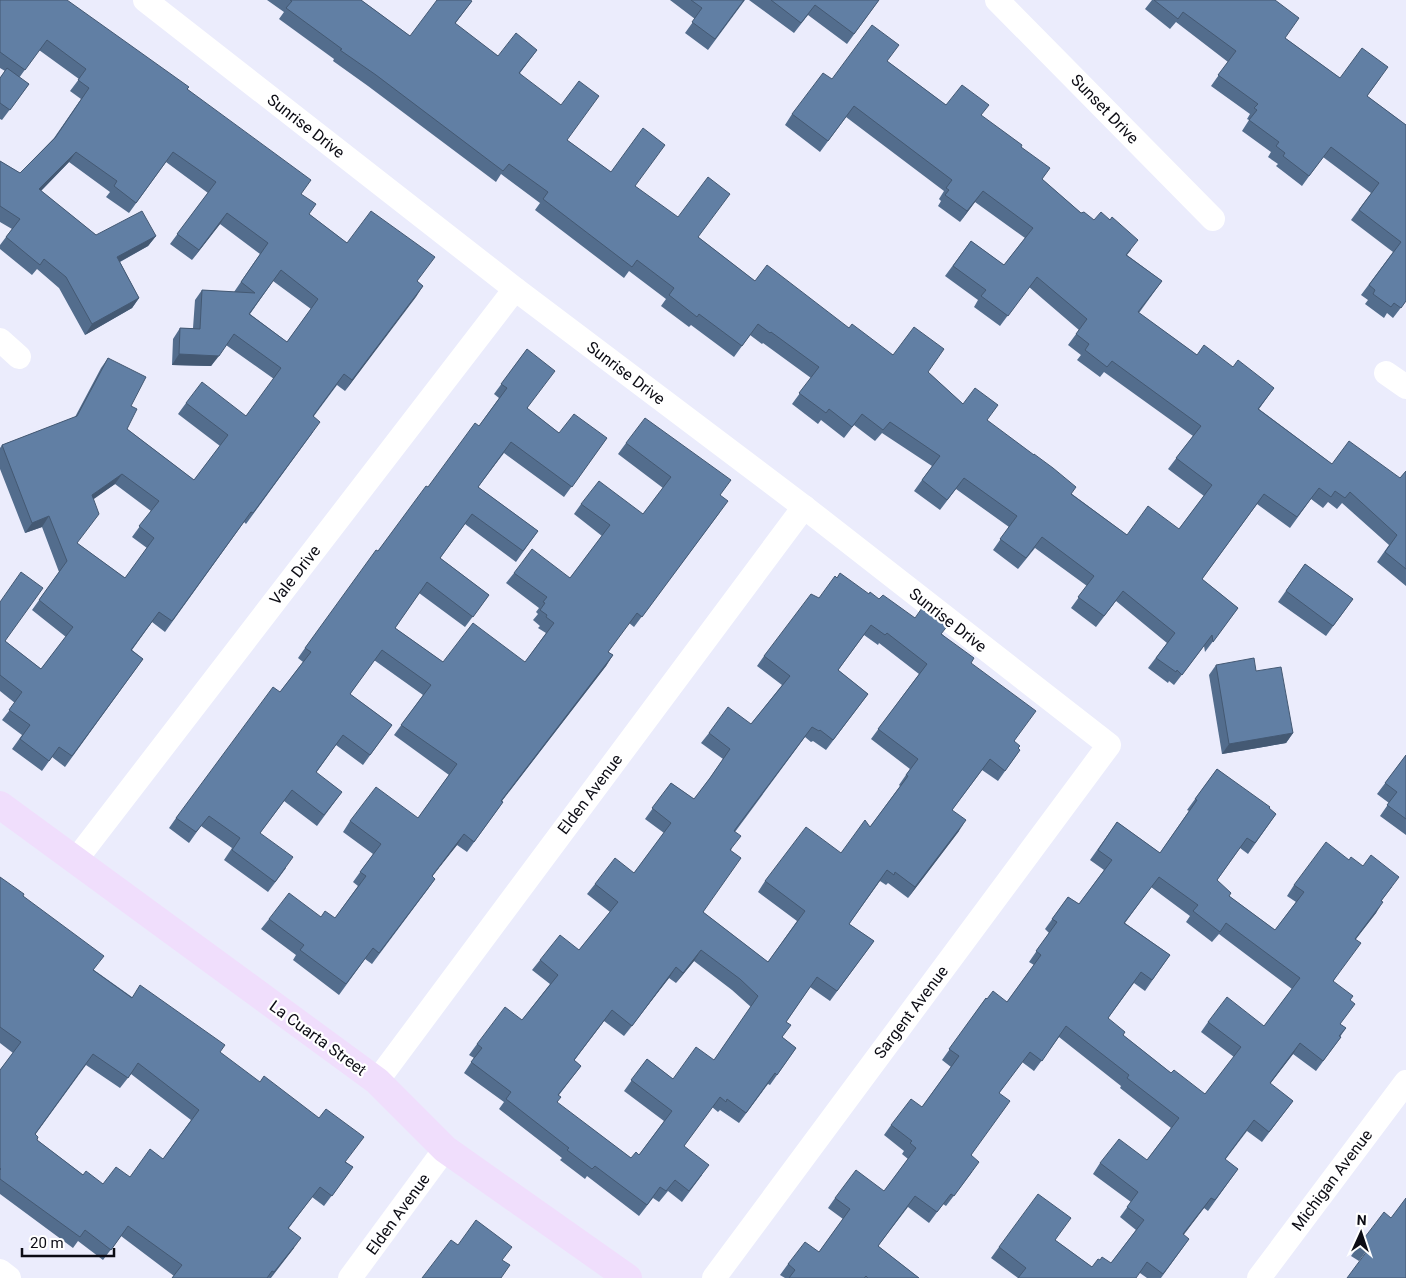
<svg xmlns="http://www.w3.org/2000/svg" width="1406" height="1278" font-family="Roboto,sans-serif">
<style>
.lines{fill:none;stroke-linecap:round;stroke-linejoin:round}
.street{stroke:#fff;stroke-width:24}
.secondary{stroke:#f0defc;stroke-width:28}
.wall{fill:#536d8d;fill-rule:evenodd}
.shaded-wall{fill:#445973}
.building{fill:#617fa4;stroke:#445973;fill-rule:evenodd}
.labels{text-anchor:middle;dominant-baseline:central;stroke-width:4.5;stroke-linejoin:round;paint-order:stroke}
.street-label{font-size:16px;fill:#0c0c14;stroke:#fff}
</style>
<rect width="100%" height="100%" fill="#ebecfc"/>
<g class="lines">
<g class="street">
<path d="M145,0L515,289L804,507L1109,745L714,1278"/>
<path d="M997,0L1213,219"/>
<path d="M0,340L19,357"/>
<path d="M1386,373L1406,387"/>
<path d="M75,861L515,289"/>
<path d="M377,1081L804,507"/>
<path d="M0,1271L9,1278"/>
<path d="M350,1278L445,1149"/>
<path d="M1259,1278L1406,1082"/>
</g>
<path class="secondary" d="M0,805L377,1081L445,1149L628,1278"/>
</g>
<g class="wall">
<path d="M0,0L187,89L301,194L309,214L347,243L417,281L423,286L345,391L337,385L314,416L313,432L246,524L244,522L165,632L152,622L132,650L143,659L65,767L52,757L42,771L12,749L22,735L2,720L15,703L0,691V602L5,641L41,669L66,637L32,610L59,572L42,527L25,533L0,469V448L2,445L75,417L101,368L108,358L131,406L127,429L194,480L220,446L178,414L186,403L246,416L274,379L226,345L211,366L172,365L173,339L180,328H193L195,300L202,290L234,292L260,254L220,224L192,260L170,244L208,193L166,162L129,213L106,197L110,192L69,162L41,191L96,235L156,236L148,246L120,262L139,298L132,308L85,335L59,288L37,269L32,275L0,249V245L12,229L0,222V161L20,173L54,138L81,99L70,91L79,79L39,50L19,78L29,84L2,120L0,119V78L5,71L0,68ZM273,281L311,309L287,342L250,314ZM115,484L151,511L132,537L147,548L125,578L77,543L93,499Z"/>
<path d="M267,0H361L410,36L472,1L455,24L498,56L537,50L520,73L567,140L611,172L635,186L698,237L755,281L849,328L893,355L928,372L963,404L987,420L1072,494L1127,535L1179,529L1204,496L1168,469L1193,436L1104,372L1100,377L1077,360L1081,355L1068,345L1079,330L1029,287L1000,326L974,307L978,300L945,276L971,241L1004,265L1025,238L975,202L960,222L938,206L941,201L939,199L944,191L846,117L820,152L785,125L792,114L832,79L887,61L946,105L981,116L1021,147L1042,179L1081,213L1131,250L1127,255L1162,281L1139,313L1197,355L1233,367L1274,388L1259,409L1332,464L1400,478L1406,471V586L1377,562L1389,545L1342,503L1337,509L1328,502L1323,508L1311,499L1290,528L1257,504L1202,579L1238,608L1205,652L1204,646L1174,685L1169,681L1168,683L1148,668L1167,643L1116,601L1096,627L1071,608L1087,586L1035,548L1018,569L993,550L1009,527L956,489L940,510L914,491L932,466L882,433L875,441L854,425L844,438L821,420L818,424L792,404L811,378L763,343L762,344L750,335L734,357L691,325L689,327L661,306L666,299L629,271L624,278L535,210L540,203L501,174L496,182L368,86L333,61L334,59L279,19L284,12Z"/>
<path d="M670,0H745L708,50L685,33L695,19Z"/>
<path d="M749,0H879L847,44L808,15L794,33Z"/>
<path d="M1152,0H1275L1285,38L1340,78L1381,77L1367,96L1406,125V301L1393,318L1387,313L1384,318L1365,304L1368,300L1361,295L1393,252L1351,220L1371,193L1323,157L1302,186L1276,166L1278,164L1268,157L1271,152L1242,131L1249,120L1247,119L1250,114L1211,86L1228,62L1176,22L1170,29L1145,9Z"/>
<path d="M527,349L528,409L559,433L607,438L564,497L504,453L478,487L538,531L516,562L465,524L440,558L489,595L465,627L419,593L395,628L443,662H525L546,633L538,628L540,626L533,620L538,614L536,612L539,608L506,583L514,573L570,578L602,536L574,514L581,504L643,514L663,488L618,454L626,443L720,495V512L634,627L629,623L608,652L613,655L606,666L502,801L503,802L467,852L457,845L432,876L435,879L428,889L372,964L365,959L339,995L293,960L296,955L261,929L269,919L321,917L335,918L358,886L353,882L373,854L343,832L350,821L418,818L449,775L394,735L423,695L374,660L350,694L392,725L363,765L336,745L316,773L342,792L317,826L284,801L260,833L286,868L268,892L224,860L232,848L201,826L189,843L169,828L176,818L280,692L303,662L298,658L305,648L378,551L428,487L479,426L499,398L494,394Z"/>
<path d="M1305,564L1353,599L1326,636L1278,602Z"/>
<path d="M837,578L915,618L942,634L971,663L1014,741L1018,748L1020,750L998,781L982,770L952,810L959,831L908,898L888,883L886,885L880,881L849,924L874,941L830,1001L810,987L786,1022L782,1037L796,1048L770,1085L768,1084L739,1123L720,1110L718,1112L712,1107L684,1146L702,1175L682,1202L668,1191L659,1202L653,1198L639,1216L587,1176L585,1179L560,1160L562,1158L499,1109L504,1102L464,1073L474,1058L469,1055L477,1044L522,1020L550,984L532,970L540,960L579,950L610,912L587,894L595,884L634,873L664,833L645,819L671,783L694,799L710,778L723,759L701,743L709,733L751,724L782,685L757,666L764,656L819,598ZM864,635L878,645L879,643L919,674L871,739L910,769L899,785L900,786L870,827L841,853L765,881L758,892L797,921L768,962L703,912L731,851L735,832L805,737L811,742L813,741L826,750L868,694L838,670ZM694,961L732,990L751,1007L714,1060L673,1079L647,1059L624,1091L664,1121L639,1155L631,1158L557,1103L559,1095L581,1066L574,1060L604,1021L624,1036L669,978L676,983Z"/>
<path d="M1216,665L1256,671L1293,733L1286,743L1222,754L1209,675Z"/>
<path d="M1406,755V835L1380,816L1389,803L1377,794Z"/>
<path d="M1217,769L1276,814L1248,854L1240,848L1217,880L1229,896L1275,930L1296,902L1287,896L1294,885L1349,860L1392,887L1381,901L1376,913L1356,939L1333,982L1350,1000L1340,1024L1346,1028L1340,1037H1341L1316,1071L1293,1054L1270,1084L1293,1101L1262,1142L1247,1131L1225,1160L1238,1169L1208,1211L1204,1208L1183,1235L1189,1239L1161,1278H1147L1140,1273L1018,1278L991,1258L999,1247L1055,1240L1092,1267L1100,1260L1111,1263L1136,1230L1120,1217L1131,1202L1093,1174L1100,1163L1147,1160L1171,1128L1120,1088L1121,1086L1059,1037L1034,1071L1022,1062L999,1093L971,1156L972,1172L946,1206L943,1204L929,1223L908,1207L878,1246L919,1278H785L780,1275L788,1264L819,1252L843,1219L828,1208L835,1198L884,1191L908,1159L902,1154L904,1151L884,1135L891,1125L922,1107L951,1067L942,1060L986,998L987,999L1007,1002L1034,965L1029,962L1049,933L1045,929L1068,897L1079,904L1104,870L1090,860L1117,822L1160,853L1189,811L1187,810ZM1151,887L1190,916L1186,922L1212,942L1219,934L1292,989L1264,1026L1208,1022L1201,1032L1234,1057L1205,1094L1171,1073L1123,1035L1108,1018L1134,983L1145,991L1170,955L1125,923Z"/>
<path d="M0,877L23,896L94,970L132,997L220,1052L346,1162L353,1167L324,1206L312,1197L289,1228L294,1248L271,1278H172L174,1276L121,1236L103,1260L78,1241L73,1248L0,1194V1070L13,1053L0,1043ZM86,1065L120,1088L131,1074L191,1120L163,1159L130,1177L103,1184L83,1175L37,1140L35,1135Z"/>
<path d="M1391,1218L1359,1261L1351,1256L1359,1245Z"/>
</g>
<g class="shaded-wall">
<path d="M76,152L69,162L32,200L39,189Z"/>
<path d="M983,191L975,202L960,222L967,211Z"/>
<path d="M227,213L220,224L192,260L199,250Z"/>
<path d="M156,236L148,246L110,267L117,257Z"/>
<path d="M423,286L416,297L345,391L352,380Z"/>
<path d="M139,298L132,308L85,335L92,324Z"/>
<path d="M179,354L219,356L211,366L172,365Z"/>
<path d="M122,474L115,484L84,506L92,495Z"/>
<path d="M49,516L42,527L25,533L32,523Z"/>
<path d="M613,655L606,666L494,811L501,801Z"/>
<path d="M1293,733L1286,743L1222,754L1229,744Z"/>
<path d="M966,820L959,831L908,898L915,887Z"/>
<path d="M464,834L457,845L424,887L432,876Z"/>
<path d="M1383,902L1376,913L1348,949L1355,939Z"/>
<path d="M701,950L694,961L676,983L683,973Z"/>
<path d="M676,967L669,978L624,1036L632,1026Z"/>
<path d="M612,1010L604,1021L567,1070L574,1060Z"/>
<path d="M1300,1043L1293,1054L1262,1094L1270,1083Z"/>
<path d="M1211,1198L1204,1208L1176,1245L1183,1234Z"/>
<path d="M301,1238L294,1248L270,1278L274,1272Z"/>
</g>
<g class="building">
<path d="M0,0H67L189,87L187,89L311,180L301,194L316,204L309,214L347,243L371,211L435,257L417,281L423,286L352,380L344,374L313,416L320,422L253,513L251,512L172,621L159,612L131,650L143,659L72,756L59,747L49,761L20,739L30,725L9,710L22,692L0,675V602L21,572L43,588L5,641L41,669L73,627L39,600L67,561L49,516L32,523L2,445L77,416L108,358L146,377L131,406L137,409L127,429L194,480L228,435L186,403L202,382L246,416L281,368L234,334L219,356L179,354L180,328L200,329L202,290L255,293L241,282L268,243L227,213L199,250L177,234L216,182L173,152L136,203L114,186L117,181L76,152L39,189L96,235L142,211L156,236L117,257L139,298L92,324L66,277L44,259L40,265L6,237L20,219L0,206V161L20,173L55,138L89,88L78,80L86,69L47,40L25,70L0,52ZM281,270L318,299L287,342L249,314ZM122,474L159,501L139,526L154,538L125,578L77,543L99,514L92,495Z"/>
<path d="M290,0H361L410,36L437,0H470L472,1L455,23L498,56L516,33L537,50L519,73L561,105L579,81L599,96L567,140L611,172L643,128L665,145L635,186L678,217L708,177L730,194L698,237L755,281L767,265L849,328L852,324L893,355L914,327L944,349L928,372L963,404L975,388L998,405L987,420L1034,455V454L1053,468L1076,487L1071,494L1127,535L1148,506L1179,529L1212,485L1176,458L1201,426L1112,361L1107,367L1085,350L1089,344L1076,334L1087,319L1037,277L1008,316L981,296L986,290L953,266L971,241L1004,265L1033,228L983,191L967,211L945,195L949,190L946,188L952,180L854,106L828,141L792,114L823,73L832,79L872,25L899,45L887,61L946,105L962,85L989,105L981,115L1022,145L1021,147L1050,168L1042,179L1081,213L1084,212L1094,220L1101,212L1110,220L1112,217L1138,240L1126,255L1162,281L1138,312L1197,355L1204,345L1233,367L1238,360L1274,388L1258,409L1332,464L1349,441L1400,478L1406,471V569L1385,552L1397,535L1350,492L1345,498L1335,491L1331,497L1319,488L1297,517L1264,494L1202,579L1238,608L1213,642L1212,635L1182,675L1177,670L1176,672L1156,658L1175,633L1123,591L1104,616L1078,597L1094,576L1042,537L1026,558L1000,539L1017,516L964,478L947,500L922,480L940,456L890,422L883,430L862,414L852,427L829,409L826,413L799,393L819,367L771,332L770,333L758,324L742,346L699,314L697,317L669,295L674,288L637,260L632,267L543,199L548,192L509,164L503,171L376,75L340,50L342,49L286,8L292,1Z"/>
<path d="M691,0H744L715,39L692,22L702,8Z"/>
<path d="M771,0H879L854,34L815,5L801,23Z"/>
<path d="M1154,0H1275L1299,18L1285,38L1340,78L1362,48L1388,67L1367,96L1406,125V301L1401,308L1394,303L1391,307L1373,294L1375,290L1369,285L1401,242L1359,210L1379,183L1331,147L1309,176L1283,156L1285,153L1276,146L1279,142L1249,120L1257,110L1254,108L1258,104L1218,75L1236,51L1183,12L1178,19Z"/>
<path d="M7,68L29,84L10,110L0,103V78Z"/>
<path d="M527,349L555,371L527,408L559,433L574,414L607,438L572,487L511,442L478,487L538,531L523,551L472,514L440,558L489,595L473,617L427,582L395,628L443,662L473,623L525,662L554,623L546,617L547,615L540,610L545,603L543,602L547,597L514,573L532,549L570,578L610,525L581,504L599,481L643,514L671,477L626,443L645,418L731,480L720,495L728,501L642,617L637,613L608,652L613,655L501,801L503,802L474,842L464,834L432,876L435,879L379,953L373,948L346,984L300,950L304,945L269,919L289,893L321,917L325,911L335,918L366,876L360,872L381,844L350,821L376,787L418,818L457,764L401,725L431,685L382,650L350,694L392,725L370,755L343,735L316,772L342,792L324,815L292,790L260,833L293,857L275,882L232,850L240,838L209,816L196,832L176,818L273,687L280,692L311,652L305,648L376,550L378,551L426,486L428,487L475,423L479,426L507,388L501,384Z"/>
<path d="M1305,564L1353,599L1333,626L1286,591Z"/>
<path d="M840,573L869,594L870,592L879,599L883,595L915,618L924,605L949,624L941,634L974,658L971,663L1036,711L1014,741L1020,746L1018,748L1020,750L1005,771L990,759L952,810L966,820L915,887L895,872L894,875L887,870L849,924L874,941L837,991L817,977L786,1022L791,1025L782,1037L796,1048L777,1075L775,1073L746,1113L727,1099L726,1102L720,1097L684,1146L709,1165L689,1191L675,1180L666,1191L660,1187L647,1205L595,1166L592,1169L567,1150L569,1148L506,1099L511,1092L471,1062L482,1048L477,1044L505,1007L522,1020L558,975L540,960L560,935L579,950L618,902L595,884L615,858L634,873L671,823L652,808L671,783L694,799L710,778L730,749L709,733L728,707L751,724L790,676L764,656L811,594L819,598L835,576L837,578ZM871,625L885,635L887,633L927,664L878,729L918,759L906,775L908,776L870,827L865,820L841,853L806,827L765,881L805,911L768,962L703,912L741,858L730,850L741,836L734,831L812,727L819,731L820,730L833,740L868,694L838,670ZM701,950L740,979L758,996L714,1060L696,1047L673,1079L647,1059L631,1080L672,1111L639,1155L636,1152L631,1158L557,1102L561,1097L558,1095L581,1066L574,1060L612,1010L632,1026L676,967L683,973Z"/>
<path d="M1254,658L1256,671L1281,667L1293,733L1229,744L1216,665Z"/>
<path d="M1406,755V819L1387,805L1397,792L1385,783Z"/>
<path d="M1217,769L1270,807L1269,808L1276,814L1255,843L1247,838L1217,880L1231,893L1229,896L1275,930L1304,892L1294,885L1326,842L1349,860L1351,857L1363,866L1371,855L1399,877L1381,901L1383,902L1355,939L1361,943L1333,981L1353,996L1350,1000L1355,1004L1340,1024L1346,1028L1339,1036L1341,1037L1323,1061L1300,1043L1270,1083L1293,1101L1269,1132L1254,1120L1225,1159L1238,1169L1215,1200L1211,1198L1183,1234L1189,1239L1163,1274L1147,1262L1136,1278H1018L1026,1268L999,1247L1038,1194L1071,1218L1055,1240L1092,1267L1098,1259L1100,1260L1102,1257L1111,1263L1144,1220L1127,1207L1138,1192L1100,1163L1119,1139L1147,1160L1179,1118L1127,1078L1129,1075L1066,1026L1042,1061L1030,1052L999,1093L1010,1101L971,1155L979,1162L954,1196L951,1194L937,1212L915,1196L878,1246L919,1278H868L866,1276L864,1278H789L795,1270L788,1264L805,1242L819,1252L850,1209L835,1198L856,1170L884,1191L916,1148L910,1143L912,1141L891,1125L911,1099L922,1107L959,1056L949,1049L986,998L987,999L993,991L1007,1002L1041,955L1036,951L1057,922L1052,919L1068,897L1079,904L1112,860L1098,850L1117,822L1160,853L1197,800L1195,799ZM1159,877L1198,905L1193,911L1220,932L1226,923L1300,978L1264,1026L1227,997L1208,1022L1241,1047L1205,1094L1174,1070L1171,1073L1123,1035L1125,1032L1108,1018L1141,972L1152,980L1170,955L1124,923Z"/>
<path d="M0,877L24,894L23,896L104,956L93,970L132,998L140,985L225,1045L220,1052L260,1082L264,1076L319,1118L326,1109L364,1137L345,1162L353,1167L332,1196L320,1187L288,1228L301,1238L274,1272L272,1271L267,1278H172L182,1265L128,1226L111,1250L85,1230L80,1237L0,1179V1170L1,1169L0,1168V1070L21,1042L0,1027ZM93,1054L128,1078L138,1063L199,1110L163,1159L150,1149L130,1177L116,1167L103,1184L86,1171L83,1175L37,1140L38,1137L35,1134Z"/>
<path d="M1406,1198V1278H1347L1367,1251L1359,1245L1384,1212L1391,1218Z"/>
<path d="M476,1220L512,1247L502,1260L510,1265L501,1278H422L451,1240L458,1245Z"/>
</g>
<g class="labels">
<g class="street-label">
<text transform="translate(1105 109) rotate(46)">Sunset Drive</text>
<text transform="translate(306 126) rotate(38)">Sunrise Drive</text>
<text transform="translate(626 373) rotate(37)">Sunrise Drive</text>
<text transform="translate(295 575) rotate(-52)">Vale Drive</text>
<text transform="translate(948 620) rotate(38)">Sunrise Drive</text>
<text transform="translate(590 794) rotate(-53)">Elden Avenue</text>
<text transform="translate(911 1012) rotate(-53)">Sargent Avenue</text>
<text transform="translate(318 1038) rotate(36)">La Cuarta Street</text>
<text transform="translate(1332 1180) rotate(-53)">Michigan Avenue</text>
<text transform="translate(398 1214) rotate(-54)">Elden Avenue</text>
</g>
</g>
<g transform="translate(1361 1233) rotate(3)" stroke="#ffffff" stroke-width="4" paint-order="stroke">
<path d="M0-4L9 19L0 12L-9 19Z" fill="#0c0c14"/>
<text y="-8" font-size="14" font-weight="bold" text-anchor="middle" fill="#0c0c14">N</text>
</g>
<path d="M22 1248v8h92v-8" fill="none" stroke="#0c0c14" stroke-width="2.5"/>
<text x="30" y="1248" font-size="15" fill="#0c0c14" stroke="#ffffff" stroke-width="4" paint-order="stroke">20 m</text>
</svg>
